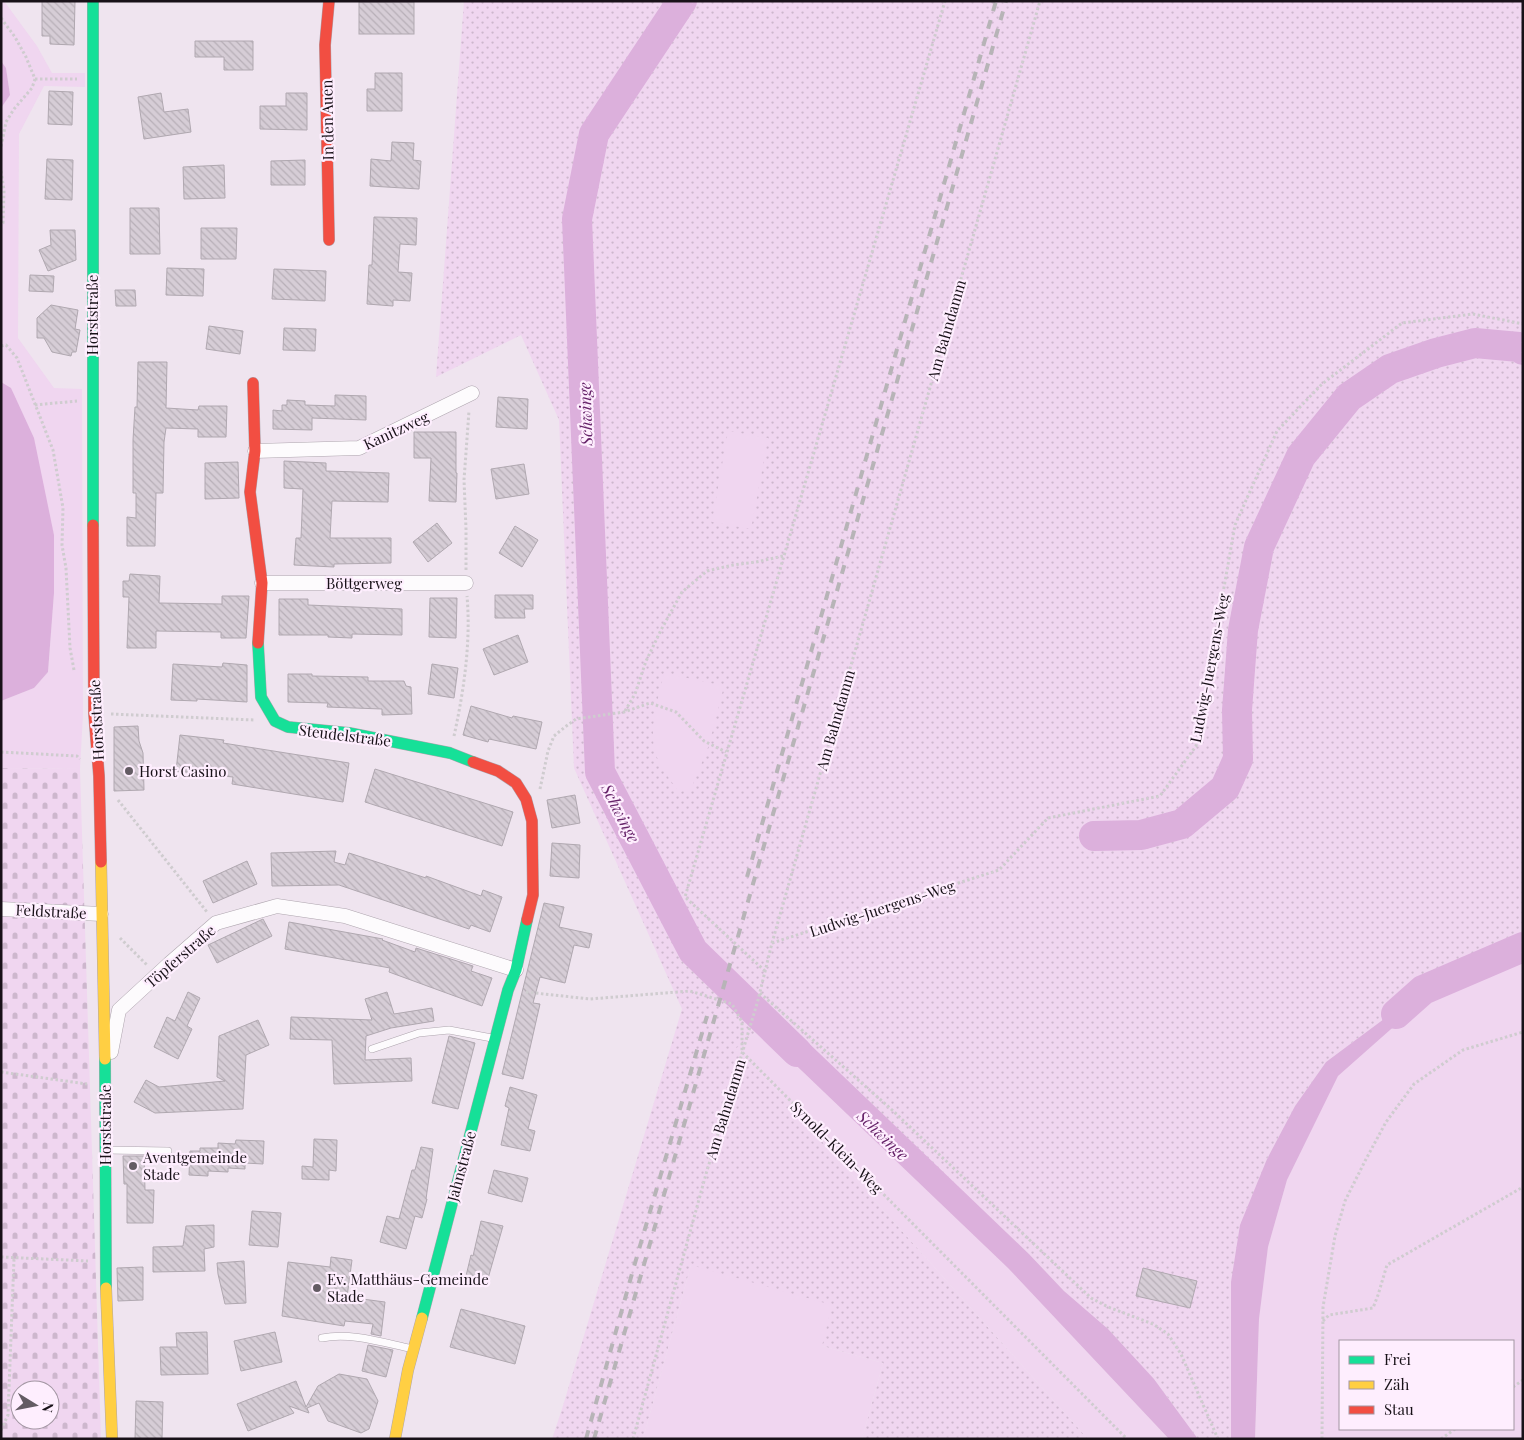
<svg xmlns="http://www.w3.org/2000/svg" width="1524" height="1440" font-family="'Playfair Display',serif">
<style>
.grass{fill:url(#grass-dots)}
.cemetery{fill:url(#cemetery-stones);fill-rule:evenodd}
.green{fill:#f0d6f0;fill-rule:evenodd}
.water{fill:#dcb0dc}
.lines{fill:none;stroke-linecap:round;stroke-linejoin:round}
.river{stroke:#dcb0dc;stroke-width:30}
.building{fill:url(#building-back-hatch);stroke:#b0a8b0}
.lane-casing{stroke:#aea5ae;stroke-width:8}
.street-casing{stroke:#aea5ae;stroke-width:15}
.fast-casing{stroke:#aea5ae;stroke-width:12}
.slow-casing{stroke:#aea5ae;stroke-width:12}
.jam-casing{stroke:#aea5ae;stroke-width:12}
.path{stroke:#cfcccf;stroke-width:3;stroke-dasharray:2.5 2.5;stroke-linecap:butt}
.lane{stroke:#fdfbfd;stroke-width:7}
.street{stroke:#fdfbfd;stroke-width:14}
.fast{stroke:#16e098;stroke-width:11}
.slow{stroke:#ffcf43;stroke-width:11}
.jam{stroke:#f24e42;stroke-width:11}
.rail{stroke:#b7b4b7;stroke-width:4;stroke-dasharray:9 9;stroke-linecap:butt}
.poi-dot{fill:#635b63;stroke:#feeefe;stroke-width:2}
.labels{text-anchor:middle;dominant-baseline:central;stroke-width:4.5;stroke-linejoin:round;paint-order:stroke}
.street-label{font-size:15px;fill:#181118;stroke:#feeefe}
.poi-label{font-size:15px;fill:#181118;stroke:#feeefe;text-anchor:start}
.water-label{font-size:16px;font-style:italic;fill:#662369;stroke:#feeefe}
</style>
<defs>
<pattern id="grass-dots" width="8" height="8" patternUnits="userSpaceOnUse" patternTransform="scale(1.25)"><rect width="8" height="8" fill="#f0d6f0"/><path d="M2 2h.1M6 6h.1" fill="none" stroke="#cdb7cd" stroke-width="1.8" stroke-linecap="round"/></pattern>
<pattern id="cemetery-stones" width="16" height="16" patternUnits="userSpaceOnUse" patternTransform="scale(1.25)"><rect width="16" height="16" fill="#f0d6f0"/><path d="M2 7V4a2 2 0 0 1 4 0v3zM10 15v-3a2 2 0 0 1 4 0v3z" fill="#cdb7cd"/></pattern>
<pattern id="building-back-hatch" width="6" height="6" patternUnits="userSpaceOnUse" patternTransform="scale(1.25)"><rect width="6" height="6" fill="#d6cdd6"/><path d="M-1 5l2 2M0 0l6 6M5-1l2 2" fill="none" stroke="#b7afb7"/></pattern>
</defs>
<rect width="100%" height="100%" fill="#efe4ef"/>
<path class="grass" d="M464,1H1523V947L1423,990L1326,1062L1295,1106L1267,1159L1231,1282V1439H1198L1154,1379L1064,1291L1029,1254L771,1009L767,1023L735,1050L742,1052L1088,1439H862L883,1363L822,1346L691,1265L643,1439H552L562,1409L682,1009L574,768L559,420L521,335L436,377Z"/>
<path class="cemetery" d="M1,768L80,769L101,1439H1ZM20,1390H50V1420H20Z"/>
<g class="green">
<path d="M1,1H4L37,46L52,73H85V87L44,86L19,134L18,338L54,388L82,389L83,714L80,769L1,768V701L34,688L48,672L54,593V535L11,388L1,382V108L10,95L6,68L1,61Z"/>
<path d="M728,431L768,438L751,529L712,522Z"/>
<path d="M664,673L724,686L709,745L691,789L679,792C669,778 657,764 654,747C650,724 659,695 664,673Z"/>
<path d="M1523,949V1439H1255L1259,1319L1268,1247L1287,1180L1338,1075L1425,999ZM1340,1341H1513V1429H1340Z"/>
<path d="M759,1030L1008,1268L1169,1439H1088L742,1052L734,1050Z"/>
<path d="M691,1265L832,1305L822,1346L883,1363L862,1439H643Z"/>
</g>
<g class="water">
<path d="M1,61L6,68L10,95L1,108Z"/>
<path d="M1,382L11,388L34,438L54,535V593L48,672L34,688L1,701Z"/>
<path d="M1523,947L1425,999L1338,1076L1287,1180L1268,1247L1259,1319L1255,1439H1231V1282L1240,1225L1267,1159L1295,1106L1326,1062L1423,990Z"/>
<path d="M772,1008L1029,1254L1064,1291L1108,1329L1154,1379L1198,1439H1169L1008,1268L759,1030L767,1023Z"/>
</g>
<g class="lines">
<g class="river">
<path d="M682,1L594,134L577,219L600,772L693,951L797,1052"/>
<path d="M1094,836L1141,835L1182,824L1225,788L1238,759L1237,710L1243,630L1259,547L1301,456L1349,397L1390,369L1436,353L1475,343L1519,347L1523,350"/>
<path d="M1396,1014L1423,990L1523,947"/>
</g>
</g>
<g class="building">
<path d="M42,1H75L74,45L50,44V36H42Z"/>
<rect x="359" y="2" width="55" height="32"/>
<path d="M195,41H253V70H224V57H195Z"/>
<path d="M375,73H402V111H367V89H375Z"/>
<path d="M49,91L73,92L72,125L48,124Z"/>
<path d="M161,93L164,112L188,109L191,132L144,139L138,97Z"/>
<path d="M286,93H307V130L260,129V106H286Z"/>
<path d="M392,142L414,143L413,160L421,161L419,189L370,186L371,159L391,161Z"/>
<path d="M47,159L73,160L72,200L45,199Z"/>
<path d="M305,160V185H271V161Z"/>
<path d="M224,165L225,198L184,199L183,167Z"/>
<path d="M130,208H159L160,254H130Z"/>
<path d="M374,217L417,218L416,245L400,244L398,272L412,273L410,301L393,300V306L367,304L369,265H372Z"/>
<path d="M201,228H237L236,259H201Z"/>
<path d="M50,230H75L76,260L48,271L39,250L51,245Z"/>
<path d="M167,268L204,269L203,296L166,295Z"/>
<path d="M274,269L326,271L325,301L272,299Z"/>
<path d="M30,275L54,276L53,292L29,291Z"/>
<path d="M115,290H135L136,306H116Z"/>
<path d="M51,305L78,310L75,329L80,330L76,352H72L71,356L52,352L44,338H37V318Z"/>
<path d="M209,326L243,331L240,354L206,349Z"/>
<path d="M284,328L316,329L315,351L283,350Z"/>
<path d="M138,362H167L166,408L198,410L199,406H227L226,437H198V429L166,428L164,442L163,493H156L155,546H127V517L136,518V493H133V440L135,407H137Z"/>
<path d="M335,395L366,396V420L312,418V430L273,429V410L282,411V405H287V400L305,401V405L335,406Z"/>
<path d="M498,397L528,399L527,429L496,427Z"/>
<path d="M414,432H456V473H457L456,502L429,501L431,458H414Z"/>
<path d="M284,461L326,463V471L389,473L388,502L332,501L330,538H391V563L334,564V567L294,565L296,538H301L303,489L284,488Z"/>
<path d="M238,462L239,498L205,499V463Z"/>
<path d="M524,464L529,494L496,499L491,469Z"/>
<path d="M437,523L452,543L428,562L413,542Z"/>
<path d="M515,526L538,540L522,567L499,553Z"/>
<path d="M130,574L160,576L159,603L222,604V596H249L246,638H221V632L156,631V648H127L129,597H123V581H129Z"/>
<path d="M495,595H533V609H524L525,618H495Z"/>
<path d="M430,598H457L456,638L429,637Z"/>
<path d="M279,599H308V605L402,609V635L352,634V638L328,637V635H279Z"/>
<path d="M518,635L528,662L494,675L483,649Z"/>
<path d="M223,663L247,665V702L197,699V701L171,700L173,664L222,667Z"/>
<path d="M432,664L458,668L454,698L428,694Z"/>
<path d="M288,674H312V676L368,677V681H404L406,686L411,687L412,714L382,715V709L327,707L328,703L288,702Z"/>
<path d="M471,706L512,718L513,716L542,722L536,749L489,739L488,742L463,735Z"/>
<path d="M138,726L139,741L143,753L144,790L114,791V727Z"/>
<path d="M180,735L224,740L223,743L349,763L343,802L232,784L233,777L176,771Z"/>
<path d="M375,769L513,812L502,846L365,802Z"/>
<path d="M575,795L580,823L552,828L547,800Z"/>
<path d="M552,843L580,845L579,878L550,876Z"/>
<path d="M336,851L334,862L345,865L349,853L426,878V876L481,896L483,890L502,897L490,932L471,925L469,929L339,885L272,886L271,853Z"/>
<path d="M247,861L257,884L213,903L203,881Z"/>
<path d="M544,903L564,907L559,927L592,934L589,948L574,945L565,983L540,977L533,1003L540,1004L523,1079L502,1074Z"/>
<path d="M263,919L272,936L217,963L208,945Z"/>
<path d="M289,922L383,939L382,940L415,952L416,948L473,966L471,971L492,978L482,1006L389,972L390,968L285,949Z"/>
<path d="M188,992L200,998L187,1026L192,1029L178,1059L154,1047L167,1017L175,1021Z"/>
<path d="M387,992L394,1014L432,1008L434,1021L391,1028L366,1036L365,1060L411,1058L412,1081L334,1084L332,1040L290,1039L291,1017L372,1020L365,999Z"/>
<path d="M258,1020L269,1045L246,1055L243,1109L155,1113L134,1102L146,1080L159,1087L225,1081L217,1077L219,1036Z"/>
<path d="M449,1036L475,1043L458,1109L432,1103Z"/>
<path d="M510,1087L537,1095L528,1129L535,1131L530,1151L501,1145L509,1108L505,1106Z"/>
<path d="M314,1139L337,1140L336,1171L329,1170V1180L302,1179V1166L313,1167Z"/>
<path d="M236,1140L264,1141L263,1164L245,1163V1169L228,1168V1172L208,1171V1176L189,1175L190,1151H200V1148H218V1143L235,1144Z"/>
<path d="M421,1147L433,1149L426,1199H427L422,1218L415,1216L406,1249L380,1242L387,1216L399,1219L412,1170H415Z"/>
<path d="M123,1156H144L145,1190H154L153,1223H127V1184H124Z"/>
<path d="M494,1170L528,1178L522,1202L488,1193Z"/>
<path d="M252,1211L281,1213L278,1247L249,1245Z"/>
<path d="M481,1221L503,1226L487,1282L466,1276L471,1255L473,1256Z"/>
<path d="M214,1225V1247L204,1249L205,1271L153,1272V1247L183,1246L186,1226Z"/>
<path d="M331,1257L352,1260L347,1297L385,1302L381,1336L371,1334L373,1324L345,1321L344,1326L282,1316L288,1262L330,1267Z"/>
<path d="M244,1261L246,1303L225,1304L218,1274L217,1263Z"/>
<path d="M143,1267V1300L118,1301L117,1268Z"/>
<path d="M1143,1268L1197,1281L1190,1308L1136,1296Z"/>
<path d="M461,1309L525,1326L515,1364L450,1347Z"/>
<path d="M207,1332L208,1374L161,1375L160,1347H177L176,1333Z"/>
<path d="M275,1332L282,1362L241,1371L234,1341Z"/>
<path d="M368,1345L393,1350L386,1377L362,1371Z"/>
<path d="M339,1374L367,1379L378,1401L369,1429L361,1433L328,1421L319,1403L307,1408L309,1413L289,1406L294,1413L248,1431L237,1404L296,1381L306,1407L318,1386Z"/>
<path d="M136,1401L163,1402L162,1439H135Z"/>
</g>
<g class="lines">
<defs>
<g id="lane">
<path d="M372,1049L419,1033L449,1030L492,1038"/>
<path d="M106,1150L168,1151"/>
<path d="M322,1338C351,1332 384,1343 413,1349"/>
</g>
<g id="street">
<path d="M255,451L359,448L472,393"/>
<path d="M262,583H466"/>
<path d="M1,909L101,914"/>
<path d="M111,1052L119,1010L169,964L216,923L277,906L345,916L516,970"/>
</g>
<g id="fast">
<path d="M93,525V1"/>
<path d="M258,643L261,697L275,721L288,727L349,733L450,753L473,762"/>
<path d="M105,1059L106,1288"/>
<path d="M422,1318L508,990L516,970L527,920"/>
</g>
<g id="slow">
<path d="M101,862L105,1059"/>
<path d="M106,1288L112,1439"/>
<path d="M395,1439L408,1370L422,1318"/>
</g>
<g id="jam">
<path d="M329,1L325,45L329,240"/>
<path d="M253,383L255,451L250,492L262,583L258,643"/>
<path d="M93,525L94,713L99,776L101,862"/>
<path d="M473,762L498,771L516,783L526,799L532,821L533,895L527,920"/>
</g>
</defs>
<use href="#lane" class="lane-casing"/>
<use href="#street" class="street-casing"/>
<use href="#fast" class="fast-casing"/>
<use href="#slow" class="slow-casing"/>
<use href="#jam" class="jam-casing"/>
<g class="path">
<path d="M1,18L15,37L26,57L35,79L32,88L14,109L6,122L1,147"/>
<path d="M35,79H77"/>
<path d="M1,171L4,190L3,223L1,225"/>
<path d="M1,346L6,345L17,358L53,450L63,508L62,545L66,568L70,648L74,670"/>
<path d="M35,405L77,401"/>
<path d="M466,570V529L464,480L469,411"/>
<path d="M625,711L635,694L646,661L661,630L682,592L707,571L733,565L756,562L783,556"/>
<path d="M111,714L254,720"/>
<path d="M454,736C464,690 471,642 467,596"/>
<path d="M1,752L77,756L80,759"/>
<path d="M540,789L548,751L554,736L565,727L576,719L624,712L650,703L676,712L704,741L726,752"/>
<path d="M118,800L207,912"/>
<path d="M120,938L147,965"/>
<path d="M772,943L999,870L1048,818L1160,796L1196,746L1235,525L1277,431L1322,384L1402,323L1473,314L1523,324"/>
<path d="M765,971L685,897L945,1"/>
<path d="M526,992L590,999L690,991L732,1004L742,1022V1052L1127,1439"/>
<path d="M760,993L891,1109L1091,1298L1108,1307L1153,1324L1168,1334L1181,1354L1218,1439"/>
<path d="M1,1072L87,1084"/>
<path d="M1,1257L88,1261"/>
<path d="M1323,1321L1329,1315L1373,1308L1378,1295L1387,1265L1523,1187"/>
<path d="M1513,1387L1523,1380"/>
<path d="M1,1430L8,1415L14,1259"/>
<path d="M633,1439L706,1174L758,1000L772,943L1040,1"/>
<path d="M1322,1439L1323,1307L1335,1236L1345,1201L1365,1161L1386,1122L1414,1084L1463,1050L1523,1032"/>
<path d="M1441,1439L1455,1429"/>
</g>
<use href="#lane" class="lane"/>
<use href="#street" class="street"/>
<use href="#fast" class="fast"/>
<use href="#slow" class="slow"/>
<use href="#jam" class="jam"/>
<g class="rail">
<path d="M747,877L996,1"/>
<path d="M586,1439L633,1270L707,1016"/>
<path d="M594,1439L1006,1"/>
</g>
</g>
<g class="poi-dot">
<circle cx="129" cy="771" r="5"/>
<circle cx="133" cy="1166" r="5"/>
<circle cx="317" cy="1288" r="5"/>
</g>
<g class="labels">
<g class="street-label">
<text transform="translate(327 120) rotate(-91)">In den Auen</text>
<text transform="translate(92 315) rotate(-90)">Horststraße</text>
<text transform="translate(946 330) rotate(-74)">Am Bahndamm</text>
<text transform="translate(396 430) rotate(-25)">Kanitzweg</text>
<text x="364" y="583">Böttgerweg</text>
<text transform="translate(1209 668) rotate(-79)">Ludwig-Juergens-Weg</text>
<text transform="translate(96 720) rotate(-93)">Horststraße</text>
<text transform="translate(835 720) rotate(-74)">Am Bahndamm</text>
<text transform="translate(345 735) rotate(7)">Steudelstraße</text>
<text transform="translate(882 908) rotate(-18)">Ludwig-Juergens-Weg</text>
<text transform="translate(51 911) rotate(3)">Feldstraße</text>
<text transform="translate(180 956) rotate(-41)">Töpferstraße</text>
<text transform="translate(725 1109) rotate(-73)">Am Bahndamm</text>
<text transform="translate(105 1125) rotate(-90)">Horststraße</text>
<text transform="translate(837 1147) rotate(45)">Synold-Klein-Weg</text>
<text transform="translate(461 1166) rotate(-75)">Jahnstraße</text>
</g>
<g class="poi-label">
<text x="139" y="771">Horst Casino</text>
<text x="143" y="1157">Aventgemeinde<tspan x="143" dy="17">Stade</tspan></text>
<text x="327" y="1279">Ev. Matthäus-Gemeinde<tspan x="327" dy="17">Stade</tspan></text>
</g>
<g class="water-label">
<text transform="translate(585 414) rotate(-92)">Schwinge</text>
<text transform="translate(621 813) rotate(63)">Schwinge</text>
<text transform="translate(883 1135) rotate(44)">Schwinge</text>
</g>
</g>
<rect width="1524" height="1440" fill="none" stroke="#181118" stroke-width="5"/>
<rect x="1339" y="1340" width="175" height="90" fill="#feeefe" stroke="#a296a2"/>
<rect x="1349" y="1356" width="25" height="8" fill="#16e098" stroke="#a296a2"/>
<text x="1384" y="1365" font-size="15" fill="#181118">Frei</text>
<rect x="1349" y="1381" width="25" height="8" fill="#ffcf43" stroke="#a296a2"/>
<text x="1384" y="1390" font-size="15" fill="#181118">Zäh</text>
<rect x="1349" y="1406" width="25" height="8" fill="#f24e42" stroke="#a296a2"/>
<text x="1384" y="1415" font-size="15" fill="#181118">Stau</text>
<g transform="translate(35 1405) rotate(100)"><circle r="24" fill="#feeefe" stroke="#a296a2"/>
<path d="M0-4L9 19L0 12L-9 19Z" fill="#635b63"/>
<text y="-8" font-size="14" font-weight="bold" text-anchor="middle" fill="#181118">N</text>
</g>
</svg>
